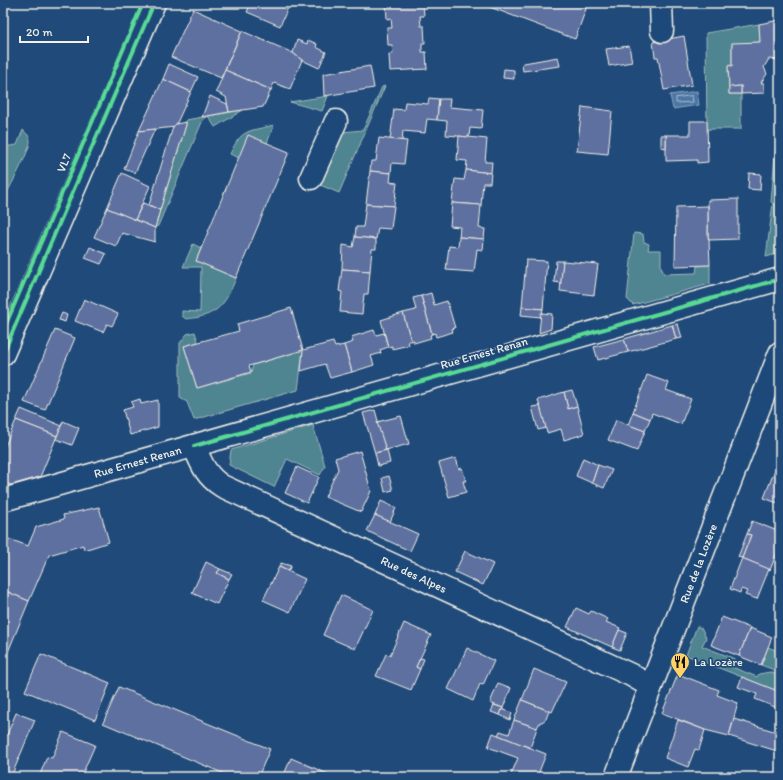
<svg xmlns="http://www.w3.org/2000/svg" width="783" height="780" font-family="Itim,sans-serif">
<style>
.green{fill:#508491;stroke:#a2babc}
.water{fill:#4b76a5;stroke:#8fa7c0}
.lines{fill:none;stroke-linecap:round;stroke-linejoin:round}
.shore{stroke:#b0c0cd;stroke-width:1}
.building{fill:#5d6f9f;stroke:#f4f1e8}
.minor-casing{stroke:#f4f1e8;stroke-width:25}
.major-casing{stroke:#f4f1e8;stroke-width:25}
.path{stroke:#f4f1e8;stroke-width:2.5;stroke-dasharray:3 3;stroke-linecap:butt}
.minor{stroke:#1f4a7a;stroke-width:22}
.major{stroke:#1f4a7a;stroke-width:22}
.cycleway-casing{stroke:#1f4a7a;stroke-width:6}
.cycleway{stroke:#5adb95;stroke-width:4}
.labels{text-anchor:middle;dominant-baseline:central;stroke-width:3.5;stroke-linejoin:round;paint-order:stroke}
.street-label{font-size:12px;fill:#f4f1e8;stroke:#1f4a7a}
.poi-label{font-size:12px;fill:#f4f1e8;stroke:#1f4a7a;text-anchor:start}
</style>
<rect width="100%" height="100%" fill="#1f4a7a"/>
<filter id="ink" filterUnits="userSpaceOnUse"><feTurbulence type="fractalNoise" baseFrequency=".025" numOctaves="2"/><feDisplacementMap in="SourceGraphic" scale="8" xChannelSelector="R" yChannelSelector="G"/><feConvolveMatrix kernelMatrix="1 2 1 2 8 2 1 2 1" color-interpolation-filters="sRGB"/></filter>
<g filter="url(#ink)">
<g class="green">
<path d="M759,24L760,42L732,44V66H728L729,94H741V129H707L706,33Z"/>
<path d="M385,86L339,193L318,184L342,132L363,130L382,87Z"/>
<path d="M328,96L322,111L290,102Z"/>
<path d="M780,96V253L766,257L773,203L771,202Z"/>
<path d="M243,110L215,127L208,116L202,122L158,226L155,227L186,125V120Z"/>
<path d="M274,125L267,143L239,158L230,154C242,128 248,132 274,125Z"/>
<path d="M23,130C26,133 30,136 30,141C30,151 9,189 3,200V147L17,145Z"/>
<path d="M634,233L643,234L644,242L649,244L648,250H661V267L664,274L696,273L697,266L710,265V284L633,305L627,299Z"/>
<path d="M193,244L201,248L196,261L236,278C225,305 218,316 186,319L182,316V311L200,312L201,267H183Z"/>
<path d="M195,332L198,342L184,346L197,388L251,373L253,365L303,350L298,390L194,420L187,402L180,398V343L187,334Z"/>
<path d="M313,425L325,466L320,475L287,459L274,487L229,465L231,450Z"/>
<path d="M697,626L702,629L706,638L702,646L735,659L732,667L757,677L759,674L770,672L780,676V692L686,655Z"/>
<path d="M768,647L780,652V672L761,665Z"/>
</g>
<path class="water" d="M697,91L699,105L673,109L670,95Z"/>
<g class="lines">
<path class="shore" d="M692,96L693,102L676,103V98Z"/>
</g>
<g class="building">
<path d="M251,3H290L280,26L247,12Z"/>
<path d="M386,3H423L424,16H420L421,26H424L425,43H422V52H426L427,69L390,71L389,55L393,54L392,45H388L387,28H392L391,18L387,19Z"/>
<path d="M479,3H579L587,6L575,39Z"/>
<path d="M193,9L242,31L221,78L171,57Z"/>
<path d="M780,20V60L769,59L764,67L767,74L762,81L761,83H764V93L741,94V86L729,87L728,65L732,66V43L760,42L759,24Z"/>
<path d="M242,31L293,53L302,60L290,89L274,83L271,90L225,70Z"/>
<path d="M684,36L692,85L664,90L658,57H655L653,42Z"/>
<path d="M297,40L307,44L308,40L317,44L316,47L326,52L319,68L302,60L293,53Z"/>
<path d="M629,46L632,62L609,66L606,49Z"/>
<path d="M558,57L560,66L523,71L522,64L524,63Z"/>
<path d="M169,64L198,77L191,92L163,79Z"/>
<path d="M370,66L374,88L324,96L323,74Z"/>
<path d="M504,69L514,70V79L503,78Z"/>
<path d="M225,70L271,90L263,107L229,112L226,97L216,92Z"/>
<path d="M163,79L191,92L175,127L139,131Z"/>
<path d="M741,86V94H729V87Z"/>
<path d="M210,96L227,104L229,112L202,117Z"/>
<path d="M429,98L439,99L437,120L427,119L425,133L403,131L402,141L390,140L394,109L404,110L405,102L428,104Z"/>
<path d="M439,99H450L449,107L483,110L481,129L470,128L469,137L446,135L447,121L437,120Z"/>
<path d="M582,107L612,111L608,154L577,151Z"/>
<path d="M690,121H707L708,162L697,163V160L666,161V135H690Z"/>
<path d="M186,122V125L160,210L149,205L173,127L176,124Z"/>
<path d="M155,129L135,173L124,169L139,131Z"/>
<path d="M248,135L289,152L236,278L196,261Z"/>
<path d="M661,135H666V148L661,147Z"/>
<path d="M459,136L487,139L485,162H492L491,173L466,170L467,161L457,160Z"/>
<path d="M379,138L407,141L404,164L392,163L391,173L370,171L371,161H376Z"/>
<path d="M466,170L491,173L490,183H483L481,205L452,203L455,179L464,180Z"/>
<path d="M370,171L391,173L390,182L397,183L394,206L366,204Z"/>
<path d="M122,173L150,186L135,220L107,208Z"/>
<path d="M749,173L761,174L760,190L748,189Z"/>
<path d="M738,199V239L709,240L708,237V200Z"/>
<path d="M143,203L160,210L155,228L135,220Z"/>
<path d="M452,203L481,205L479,228L485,229L484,239L459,237L460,227L450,226Z"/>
<path d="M366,204L394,206L391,229L378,228L376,239L355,237L356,227H363Z"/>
<path d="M708,206V237L709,240L710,265L675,266L676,207Z"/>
<path d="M107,208L155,228V242L122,233L116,246L94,237Z"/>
<path d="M355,237L376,239V249H372L370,271L342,269L343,245L353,247Z"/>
<path d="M459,237L484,239L483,250L477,249L474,272L446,270L449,246L458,247Z"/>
<path d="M90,247L106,254L101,264L85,258Z"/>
<path d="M526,260L547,261L543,309L522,307Z"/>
<path d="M556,261H563L561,283L554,282Z"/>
<path d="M563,261L598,264L594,295L560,291Z"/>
<path d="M342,269L370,271L368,294H364L362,314L340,312L342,292L339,291Z"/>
<path d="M431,293L434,305L447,301L455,328L452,329L453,332L436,337L435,333L432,334L421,296Z"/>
<path d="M421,296L432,334L430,335L431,338L414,343V340L411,341L403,313L416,310L413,298Z"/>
<path d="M84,299L118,314L112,326L107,324L103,332L75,321Z"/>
<path d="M522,307L543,309L541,317L521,315Z"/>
<path d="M291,308L303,350L249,366L251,372L197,388L184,346L239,331L237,324Z"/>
<path d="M62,313L67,315L65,322L59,320Z"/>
<path d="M403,313L411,341H408L409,345L392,349V346L388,347L381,320Z"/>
<path d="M541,313L552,314L551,329L539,333Z"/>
<path d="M678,324L682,338L676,339L672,325Z"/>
<path d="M672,325L676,339L628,352L624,339Z"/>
<path d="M55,330L75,338L45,410L24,402Z"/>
<path d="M374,330L376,335L384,333L388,347L380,350L381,353L371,356L374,365L352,372L344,345L353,342L351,337Z"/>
<path d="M624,339L628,352L598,360L594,347Z"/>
<path d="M333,342L335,347L344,345L352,372L330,378L325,364L301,371L303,350Z"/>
<path d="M647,375L669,383L666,390L691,399L681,424L652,413L650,419L633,412Z"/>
<path d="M572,390L577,406L568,409L564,392Z"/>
<path d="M564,392L568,409L577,406L584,434L564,440L561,429L547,433L538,400Z"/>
<path d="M140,399L141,404L158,400V427L130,435L123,410L133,407L131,402Z"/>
<path d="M540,406L546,428L538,430L532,407Z"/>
<path d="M21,409L62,426L57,436L16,420Z"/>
<path d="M375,410L386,450L375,453L363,413Z"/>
<path d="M633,412L650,419L645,431L628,425Z"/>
<path d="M401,416L409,444L386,450L377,422Z"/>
<path d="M16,420L57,436L40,477L11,485L3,482V451Z"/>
<path d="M616,420L645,431L637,451L608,440Z"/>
<path d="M63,421L79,428L72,445L56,439Z"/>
<path d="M387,450L390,463L378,466L375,453Z"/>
<path d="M360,451L371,491L361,512L325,497L338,469L335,458Z"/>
<path d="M456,458L459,469L462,468L466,481H463L466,492L449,497L439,463Z"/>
<path d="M583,458L598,465L592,483L576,476Z"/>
<path d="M778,462H780V504L764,498Z"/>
<path d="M598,465L612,470L604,488L592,483Z"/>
<path d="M297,467L319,477L307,503L285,493Z"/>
<path d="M389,476L393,490L385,492L382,478Z"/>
<path d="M381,501L396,508L390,522L375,515Z"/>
<path d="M99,507L109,542L84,550L83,545L49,555L29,601L3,590V554L9,539L28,546L36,527L64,519L63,515Z"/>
<path d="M375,515L418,534L410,551L367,531Z"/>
<path d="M752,521L780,532V545L770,570L742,558L751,535L747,534Z"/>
<path d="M747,534L751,535L742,558L738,557Z"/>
<path d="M465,551L493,564L483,585L455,572Z"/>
<path d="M742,558L769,569L757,599L745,595L747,591L741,589L740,593L730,589Z"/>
<path d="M206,562L220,569L217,573L229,579L217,604L192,593Z"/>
<path d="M281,563L291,566L288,571L279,567Z"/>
<path d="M279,567L305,579L290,612L263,600Z"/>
<path d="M220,569L232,574L229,579L217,573Z"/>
<path d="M3,590L29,601L3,664Z"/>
<path d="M341,595L373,610L355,649L323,635Z"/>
<path d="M576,608L589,614L591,611L608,619L606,622L620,628L612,647L567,627Z"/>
<path d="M722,617L750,628L739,656L711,645Z"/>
<path d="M404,623L431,635L416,667L420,669L411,690L376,676L386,654L390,655Z"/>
<path d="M750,628L772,637L761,665L739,656Z"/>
<path d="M619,630L627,633L620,650L612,647Z"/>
<path d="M467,648L494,661L483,685L480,684L473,701L448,689Z"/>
<path d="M41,654L110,683L95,720L25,691Z"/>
<path d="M420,658L424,659L420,669L416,667Z"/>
<path d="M534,669L566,682L552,712L522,700Z"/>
<path d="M678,674L719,690L717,695L738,703L729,736L705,730L662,713Z"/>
<path d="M742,677L780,692V709L755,699L757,694L738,687Z"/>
<path d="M498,683L511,688L503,708L490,703Z"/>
<path d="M119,687L270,749L258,777H232L103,723Z"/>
<path d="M522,700L549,711L546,719L542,722H540L537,728L514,720Z"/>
<path d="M494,705L503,708L500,715L491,712Z"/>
<path d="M502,709L512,713L510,720L500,715Z"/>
<path d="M16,713L35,720L11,777H3V744Z"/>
<path d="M734,719L780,733V752L729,736Z"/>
<path d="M514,720L537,728L530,748L498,735L500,731L509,734Z"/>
<path d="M678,720L705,730L699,750L695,749L688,767L665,758Z"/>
<path d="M63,732L95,745L81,777H39L47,757L52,758Z"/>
<path d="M493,733L546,754L537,777H510L518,758L488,747Z"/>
<path d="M291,758L335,777H283Z"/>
</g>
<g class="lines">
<defs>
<g id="minor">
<path d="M661,3L662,31"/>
<path d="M311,178L336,121"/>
<path id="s1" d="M194,446C201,463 206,476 222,486L631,675L650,686"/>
<path id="s2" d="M3,500L780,279"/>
<path id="s3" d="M616,777L780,353"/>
</g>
<path id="major" d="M3,354L154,3"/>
</defs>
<use href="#minor" class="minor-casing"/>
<use href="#major" class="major-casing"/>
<path class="path" d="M3,44H6"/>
<use href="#minor" class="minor"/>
<use href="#major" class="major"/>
<defs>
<g id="cycleway">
<path d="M3,331L143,3"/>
<path d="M3,354L154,3"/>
<path d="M194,446L780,279"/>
</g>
</defs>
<use href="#cycleway" class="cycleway-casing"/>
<use href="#cycleway" class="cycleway"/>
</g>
</g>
<defs>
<symbol id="restaurant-pin" viewBox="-11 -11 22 30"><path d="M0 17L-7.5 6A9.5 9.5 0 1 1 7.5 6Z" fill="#ffd166" stroke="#1f4a7a"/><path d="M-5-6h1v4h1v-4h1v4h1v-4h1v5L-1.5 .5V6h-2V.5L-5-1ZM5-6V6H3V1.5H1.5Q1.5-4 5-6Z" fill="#111"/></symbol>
</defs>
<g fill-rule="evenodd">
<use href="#restaurant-pin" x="669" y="651" width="22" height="30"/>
</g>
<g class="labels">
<g class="street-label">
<text transform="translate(64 163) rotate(-67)">VL7</text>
<text transform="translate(484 353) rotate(-16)">Rue Ernest Renan</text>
<text stroke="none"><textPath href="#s2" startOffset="140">Rue Ernest Renan</textPath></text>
<text stroke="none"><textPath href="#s3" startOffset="229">Rue de la Lozère</textPath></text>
<text stroke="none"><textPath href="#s1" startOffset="261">Rue des Alpes</textPath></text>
</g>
<g class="poi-label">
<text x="694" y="662">La Lozère</text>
</g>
</g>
<rect width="783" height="780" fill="none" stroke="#1f4a7a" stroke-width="16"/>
<rect x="8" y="8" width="767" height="764" fill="none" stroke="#f4f1e8" stroke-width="1.5" filter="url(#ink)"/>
<path d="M20 36v6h68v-6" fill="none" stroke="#f4f1e8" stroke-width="2"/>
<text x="26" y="36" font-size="12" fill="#f4f1e8" stroke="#1f4a7a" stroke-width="3" paint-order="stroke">20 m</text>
</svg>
